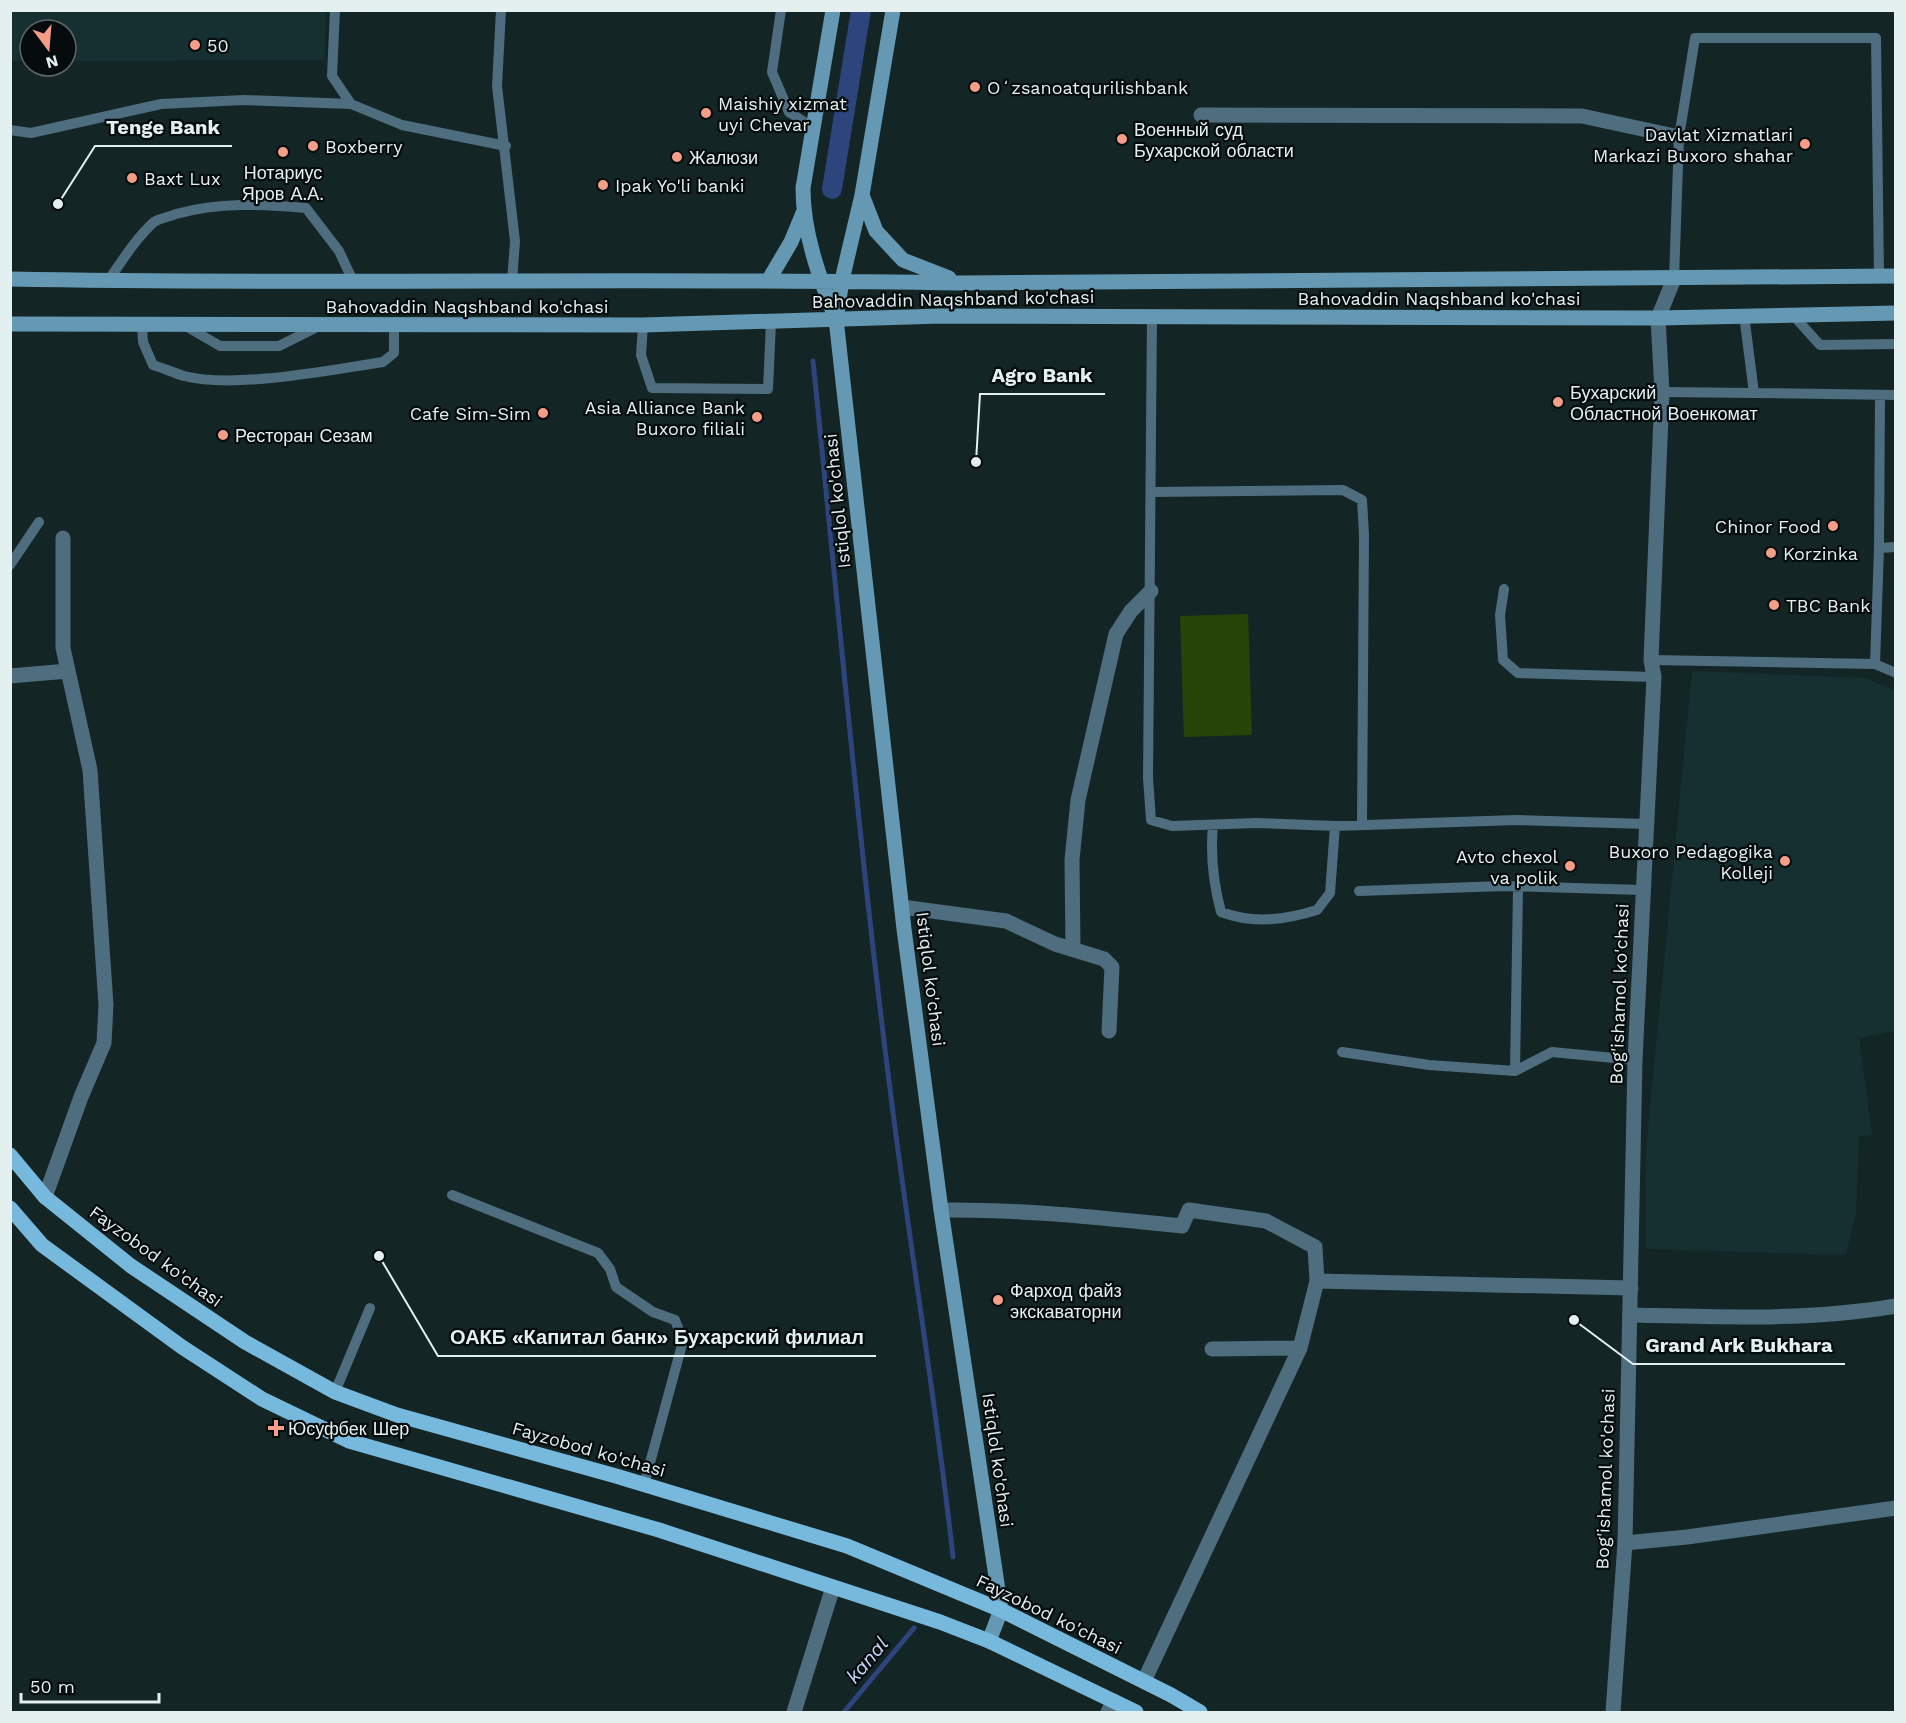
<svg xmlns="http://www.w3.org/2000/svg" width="1906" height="1723" font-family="'Work Sans',sans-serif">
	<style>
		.built { fill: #162f31 }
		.green { fill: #264609 }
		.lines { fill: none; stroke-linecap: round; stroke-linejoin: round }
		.stream { stroke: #2d447d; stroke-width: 5 }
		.canal { stroke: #2d447d; stroke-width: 20 }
		.service { stroke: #4e6d7e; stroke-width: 10 }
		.minor { stroke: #4e6d7e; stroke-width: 15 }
		.tertiary { stroke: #4e6d7e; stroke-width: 15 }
		.secondary { stroke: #6598b3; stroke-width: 15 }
		.primary { stroke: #76b9dd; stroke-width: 15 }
		.poi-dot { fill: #f49e87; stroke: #060c0d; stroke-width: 2 }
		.labels { text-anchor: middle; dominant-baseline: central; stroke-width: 4.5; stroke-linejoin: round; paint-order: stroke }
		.poi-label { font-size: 18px; fill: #e4efef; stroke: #060c0d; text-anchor: start }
		.street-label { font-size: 18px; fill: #e4efef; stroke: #060c0d }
		.water-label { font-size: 20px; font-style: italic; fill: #c4d4f7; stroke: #060c0d }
		.leader { fill: none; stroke: #e4efef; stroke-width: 2 }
		.callout-dot { fill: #e4efef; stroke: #060c0d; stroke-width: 2 }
		.callout-label { font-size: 20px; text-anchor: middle; font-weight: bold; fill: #e4efef; stroke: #060c0d; stroke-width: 4.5; stroke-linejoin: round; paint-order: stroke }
	</style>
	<rect width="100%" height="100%" fill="#142525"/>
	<path class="built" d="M 12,11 L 326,11 L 325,60 L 66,61 L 66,30 L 30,30 L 30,61 L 11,61 Z
		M 1692,671 L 1866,678 L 1895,691 L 1895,1031 L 1859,1038 L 1872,1134 L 1859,1137 L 1856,1213 L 1846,1255 L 1646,1249 L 1646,1149 Z"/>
	<path class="green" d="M 1248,614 L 1252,735 L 1184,737 L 1180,616 Z"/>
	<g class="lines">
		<path class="stream" d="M 813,361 C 839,614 861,868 894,1120 C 913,1266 937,1411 953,1557
			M 844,1712 L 914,1628"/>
		<path class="canal" d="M 832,189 L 861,10"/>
		<path class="service" d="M 335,10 L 332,76 L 351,104 L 402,125 L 506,146
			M 501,10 L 497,86 L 515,241 L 512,282
			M 781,10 L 772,72 L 789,112 L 813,128
			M 10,130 L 31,133 L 161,104 L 244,100 L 351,104
			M 1674,279 L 1679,137 L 1695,38 L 1876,38 L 1879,276
			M 108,281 C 122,261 136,238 154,222 C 160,218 169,217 176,214 C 219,202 262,204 306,208 L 339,251 L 353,281
			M 1792,314 L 1820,345 L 1896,344
			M 1744,315 L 1754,393 L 1896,395
			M 1152,316 L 1148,778 L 1151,820 L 1172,826 L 1256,823 L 1335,826 L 1517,820 L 1646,824
			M 142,325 L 143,342 L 153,365 C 163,368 174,373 184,376 C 235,389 329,370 383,362 L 394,353 L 394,325
			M 184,325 L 220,346 L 279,346 L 317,327
			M 643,325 L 641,355 L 652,388 L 768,389 L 771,322
			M 1662,392 L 1754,393
			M 1151,492 L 1343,490 L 1362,500 L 1364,535 L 1362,825
			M 1879,548 L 1896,547
			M 10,565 L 39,522
			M 1504,589 L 1500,615 L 1503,660 L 1518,673 L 1654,677
			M 1651,660 L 1875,664 L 1896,673
			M 1875,664 L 1879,548 L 1880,395
			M 1213,825 C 1210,856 1213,882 1221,912 C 1253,924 1285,920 1317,910 L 1330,893 L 1335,826
			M 1359,891 L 1504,886 L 1642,890
			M 1342,1052 L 1429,1065 L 1515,1071 L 1552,1052 L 1635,1060
			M 1515,1071 L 1518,887
			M 452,1195 L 598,1253 L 610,1269 L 616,1287 L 653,1312 L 675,1320 L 683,1341 L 644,1485
			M 335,1392 L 370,1308"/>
		<path class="minor" d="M 1201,115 L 1582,116 L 1679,137
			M 10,676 L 68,671
			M 902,907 L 1006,921 L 1055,944 L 1104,959 L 1112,967 L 1109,1031
			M 1073,949 L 1072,860 L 1078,800 L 1116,634 L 1131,611 L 1151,591
			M 45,1197 L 81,1097 L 104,1043 L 106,1005 L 90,770 L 63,648 L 63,538
			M 941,1210 C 1022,1209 1102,1218 1182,1226 L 1189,1210 L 1266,1221 L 1315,1247 L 1317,1281
			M 1630,1315 C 1719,1317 1808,1321 1896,1306
			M 1212,1349 L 1300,1348 L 1317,1281 L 1631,1288
			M 1625,1543 L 1687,1537 L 1896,1508
			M 1144,1681 L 1300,1348
			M 794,1712 L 833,1587
			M 1108,1712 L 1114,1701"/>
		<path class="tertiary" d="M 1613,1712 L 1625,1543 L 1635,1060 L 1654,677 L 1651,660 L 1662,392 L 1658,318 L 1674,279"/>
		<path class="secondary" d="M 833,10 L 803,188 C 803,233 819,277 836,319
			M 893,10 L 862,195 L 842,280 L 836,319 L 904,929 L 941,1210 L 1001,1610 L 989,1641
			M 862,195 L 876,231 L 903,260 L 949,278
			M 10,279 C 327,285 644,277 960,283 L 1896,276
			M 768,281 L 791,242 L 803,213
			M 10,324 L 643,325 L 942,316 L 1658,318 L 1896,313"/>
		<path class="primary" d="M 10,1155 L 45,1197 L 131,1266 L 245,1342 L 335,1392 L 397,1415 L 616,1476 L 847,1546 L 1001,1610 L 1171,1695 L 1200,1712
			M 10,1208 L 42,1245 L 182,1347 L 262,1399 L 349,1441 L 659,1530 L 940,1622 L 989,1641 L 1136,1712"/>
	</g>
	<g class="poi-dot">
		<circle cx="195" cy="45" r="6"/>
		<circle cx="975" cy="87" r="6"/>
		<circle cx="706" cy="113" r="6"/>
		<circle cx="1122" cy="139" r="6"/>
		<circle cx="1805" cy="144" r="6"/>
		<circle cx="313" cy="146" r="6"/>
		<circle cx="283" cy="152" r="6"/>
		<circle cx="677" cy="157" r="6"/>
		<circle cx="132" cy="178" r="6"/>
		<circle cx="603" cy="185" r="6"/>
		<circle cx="1558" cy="402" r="6"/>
		<circle cx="543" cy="413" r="6"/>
		<circle cx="757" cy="417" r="6"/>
		<circle cx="223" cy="435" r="6"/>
		<circle cx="1833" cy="526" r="6"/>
		<circle cx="1771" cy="553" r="6"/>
		<circle cx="1774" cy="605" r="6"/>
		<circle cx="1785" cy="861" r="6"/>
		<circle cx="1570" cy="866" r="6"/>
		<circle cx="998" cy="1300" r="6"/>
		<path d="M273 1419h6v6h6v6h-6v6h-6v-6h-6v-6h6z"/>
	</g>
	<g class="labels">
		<g class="poi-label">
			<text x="207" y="45">50</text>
			<text x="987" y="87">Oʻzsanoatqurilishbank</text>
			<text x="718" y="103">Maishiy xizmat<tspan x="718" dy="21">uyi Chevar</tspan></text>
			<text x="1134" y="129">Военный суд<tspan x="1134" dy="21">Бухарской области</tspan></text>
			<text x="1793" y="134" text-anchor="end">Davlat Xizmatlari<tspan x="1793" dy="21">Markazi Buxoro shahar</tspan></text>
			<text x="325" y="146">Boxberry</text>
			<text x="689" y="157">Жалюзи</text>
			<text x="283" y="172" text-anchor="middle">Нотариус<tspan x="283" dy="21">Яров А.А.</tspan></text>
			<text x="144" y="178">Baxt Lux</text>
			<text x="615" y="185">Ipak Yo'li banki</text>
			<text x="1570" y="392">Бухарский<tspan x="1570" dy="21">Областной Военкомат</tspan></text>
			<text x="745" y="407" text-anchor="end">Asia Alliance Bank<tspan x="745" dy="21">Buxoro filiali</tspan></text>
			<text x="531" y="413" text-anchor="end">Cafe Sim-Sim</text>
			<text x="235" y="435">Ресторан Сезам</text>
			<text x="1821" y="526" text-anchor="end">Chinor Food</text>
			<text x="1783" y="553">Korzinka</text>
			<text x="1786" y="605">TBC Bank</text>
			<text x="1773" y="851" text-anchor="end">Buxoro Pedagogika<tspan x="1773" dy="21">Kolleji</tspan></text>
			<text x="1558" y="856" text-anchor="end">Avto chexol<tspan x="1558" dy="21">va polik</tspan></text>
			<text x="1010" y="1290">Фарход файз<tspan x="1010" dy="21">экскаваторни</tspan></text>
			<text x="288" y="1428">Юсуфбек Шер</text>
		</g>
		<g class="street-label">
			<text x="1439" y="298">Bahovaddin Naqshband ko'chasi</text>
			<text transform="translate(953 299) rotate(-1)">Bahovaddin Naqshband ko'chasi</text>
			<text x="467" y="306">Bahovaddin Naqshband ko'chasi</text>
			<text transform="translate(837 501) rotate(-96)">Istiqlol ko'chasi</text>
			<text transform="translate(931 979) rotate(83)">Istiqlol ko'chasi</text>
			<text transform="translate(1619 994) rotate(-88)">Bog'ishamol ko'chasi</text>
			<text transform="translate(156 1256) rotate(36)">Fayzobod ko'chasi</text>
			<text transform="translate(589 1449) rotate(16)">Fayzobod ko'chasi</text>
			<text transform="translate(998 1460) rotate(82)">Istiqlol ko'chasi</text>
			<text transform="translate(1605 1479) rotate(-88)">Bog'ishamol ko'chasi</text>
			<text transform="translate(1049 1614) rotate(26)">Fayzobod ko'chasi</text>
		</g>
		<g class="water-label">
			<text transform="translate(867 1660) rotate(-50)">kanal</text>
		</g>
	</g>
	<path class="leader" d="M58 204L95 146H232M976 462L980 394H1105M379 1256L438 1356H876M1574 1320L1633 1364H1845"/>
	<g class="callout-dot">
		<circle cx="58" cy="204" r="6"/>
		<circle cx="976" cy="462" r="6"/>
		<circle cx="379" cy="1256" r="6"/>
		<circle cx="1574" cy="1320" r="6"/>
	</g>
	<g class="callout-label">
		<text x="163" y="134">Tenge Bank</text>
		<text x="1042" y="382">Agro Bank</text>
		<text x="657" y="1344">ОАКБ «Капитал банк» Бухарский филиал</text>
		<text x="1739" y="1352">Grand Ark Bukhara</text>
	</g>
	<rect width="1906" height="1723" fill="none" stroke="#e4efef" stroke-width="24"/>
	<g transform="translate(48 48) rotate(164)"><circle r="28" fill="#060c0d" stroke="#5f6767" stroke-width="1.5"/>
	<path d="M0-4.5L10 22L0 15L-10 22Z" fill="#f49e87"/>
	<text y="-9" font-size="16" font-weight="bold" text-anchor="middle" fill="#e4efef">N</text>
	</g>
	<path d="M21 1693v9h138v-9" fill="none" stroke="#e4efef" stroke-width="3"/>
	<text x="30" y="1693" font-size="18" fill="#e4efef" stroke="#060c0d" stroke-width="4.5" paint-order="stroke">50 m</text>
</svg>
